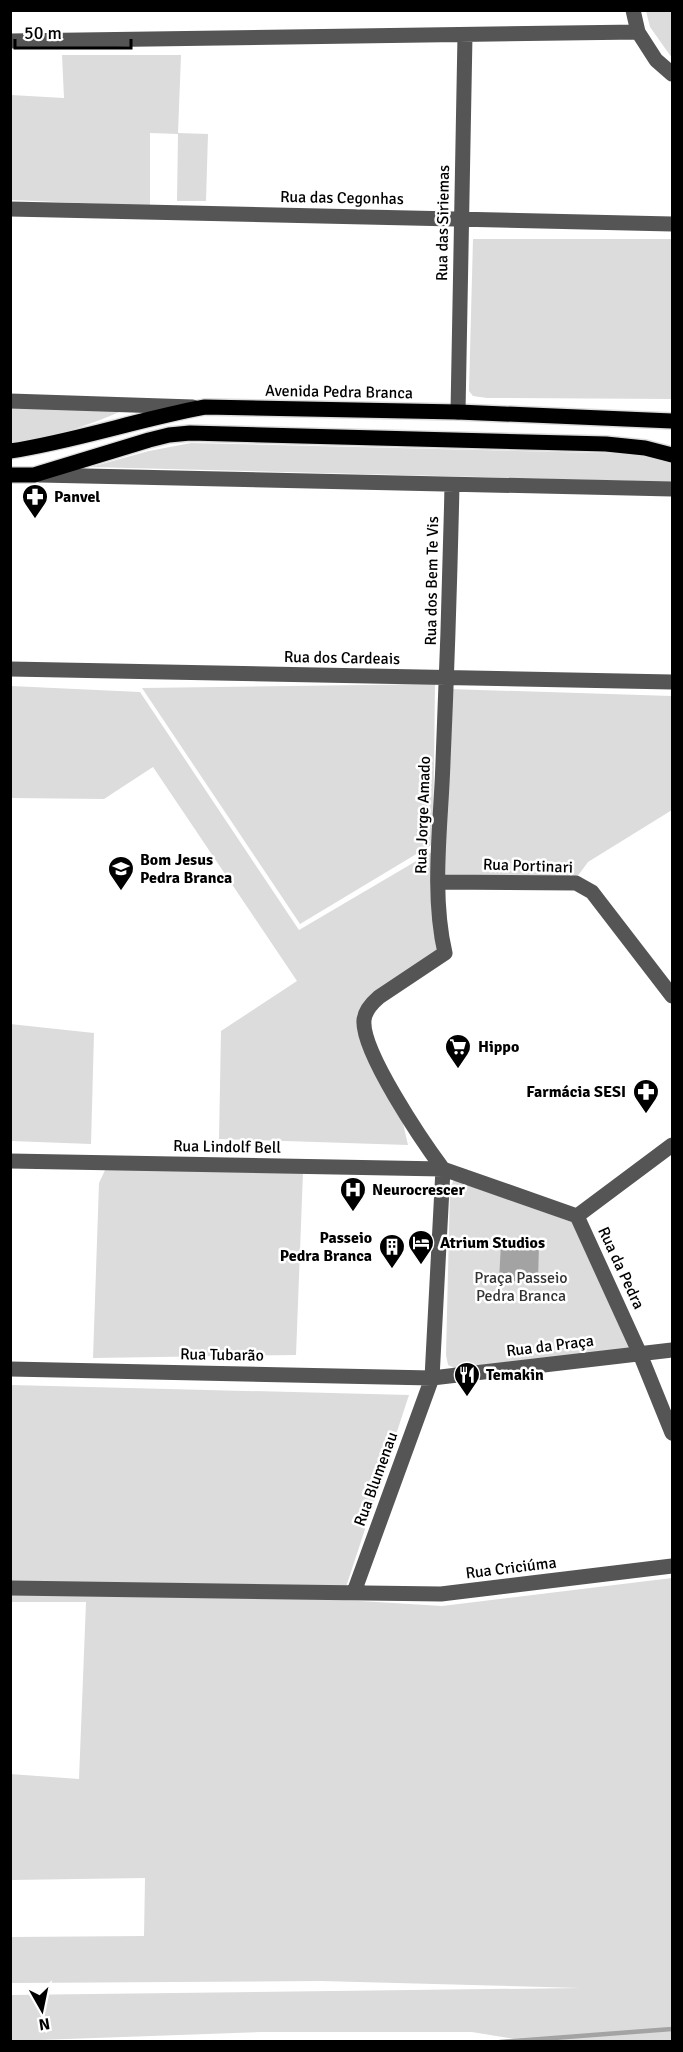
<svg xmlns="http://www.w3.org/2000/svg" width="683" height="2052" font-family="Signika,sans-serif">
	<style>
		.green { fill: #dcdcdc }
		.water { fill: #a3a3a3 }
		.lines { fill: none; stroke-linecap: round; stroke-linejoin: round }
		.stream { stroke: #a3a3a3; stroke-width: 4.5 }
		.major-casing { stroke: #dbdbdb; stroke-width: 18 }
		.minor { stroke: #555; stroke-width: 15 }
		.major { stroke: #000; stroke-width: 15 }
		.labels { text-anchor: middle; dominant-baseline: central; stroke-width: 5; stroke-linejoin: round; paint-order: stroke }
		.street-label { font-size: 16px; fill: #000; stroke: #fff }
		.poi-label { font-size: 16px; font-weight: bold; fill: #000; stroke: #fff; text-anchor: start }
		.park-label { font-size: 16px; fill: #333; stroke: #fff }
	</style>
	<rect width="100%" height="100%" fill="#fff"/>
	<path class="green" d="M 646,11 L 672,11 L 672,58 L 650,27 Z
		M 62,55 L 181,55 L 178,133 L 208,134 L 206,201 L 177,201 L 178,134 L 150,133 L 150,206 L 11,200 L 11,95 L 64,98 Z
		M 473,239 L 672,239 L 672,399 L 487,398 L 473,396 L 469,391 Z
		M 10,406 L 124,410 C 86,427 52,437 11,443 Z
		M 191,443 L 639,454 L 672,461 L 672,482 L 91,467 L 149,451 Z
		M 435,684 L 433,844 L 300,924 L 142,688 Z
		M 11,686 L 140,692 L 299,930 L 435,850 L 440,951 L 362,1010 L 402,1119 L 408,1145 L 219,1139 L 221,1031 L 297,981 L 153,767 L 104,799 L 11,798 Z
		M 449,689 L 672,696 L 672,810 L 588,862 L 574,881 L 441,880 Z
		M 10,1024 L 94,1033 L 91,1144 L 11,1141 Z
		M 106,1168 L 303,1172 L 296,1355 L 93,1358 L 99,1183 Z
		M 454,1180 L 572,1222 L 633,1348 L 456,1369 L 448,1365 L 446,1355 L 450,1188 Z
		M 11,1385 L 409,1395 L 347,1584 L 344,1600 L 442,1606 L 672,1578 L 672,2041 L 526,2041 L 472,2032 L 260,2032 L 11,2041 L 11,1995 L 580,1988 L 321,1981 L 11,1983 L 11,1937 L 144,1936 L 145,1878 L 11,1880 L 10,1774 L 79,1779 L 86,1602 L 11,1602 Z"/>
	<path class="water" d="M 501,1243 L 539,1244 L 538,1282 L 499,1281 Z"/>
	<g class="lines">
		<path class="stream" d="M 500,2042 L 672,2029"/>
		<defs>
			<path id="major" d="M 10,451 C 76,441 139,419 205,407 L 458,412 L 672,421
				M 10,475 L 34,475 L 149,440 L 169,435 L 190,433 L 606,444 L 645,448 L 672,455"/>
		</defs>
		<use href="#major" class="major-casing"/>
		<path class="minor" d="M 633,10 L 638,32
			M 10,41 L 638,32 L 656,60 L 672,74
			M 10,209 L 672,224
			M 10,401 L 193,407
			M 458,412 L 465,35
			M 40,475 L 672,489
			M 10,669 L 672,682
			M 438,882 L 576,883 L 592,892 L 672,996
			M 10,1161 L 443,1169 L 577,1216 L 640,1354 L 672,1433
			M 443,1169 C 423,1142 361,1051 364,1020 C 365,1010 372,1003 379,997 L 445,953 C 431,893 441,824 443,762 C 447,670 450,577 452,485
			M 577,1216 L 672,1145
			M 10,1369 L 432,1378 L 672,1350
			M 10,1588 L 441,1594 L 672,1566
			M 354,1592 L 432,1378 L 443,1169"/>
		<use href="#major" class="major"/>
	</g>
	<defs>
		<symbol id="pharmacy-pin" viewBox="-11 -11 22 30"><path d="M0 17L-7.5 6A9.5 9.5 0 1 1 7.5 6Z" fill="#000" stroke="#fff"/><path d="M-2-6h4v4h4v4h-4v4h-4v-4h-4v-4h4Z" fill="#fff"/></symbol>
		<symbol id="school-pin" viewBox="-11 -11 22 30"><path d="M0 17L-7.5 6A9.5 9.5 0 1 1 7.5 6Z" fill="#000" stroke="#fff"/><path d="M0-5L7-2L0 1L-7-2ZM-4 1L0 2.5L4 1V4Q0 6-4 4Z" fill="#fff"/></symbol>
		<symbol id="supermarket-pin" viewBox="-11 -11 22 30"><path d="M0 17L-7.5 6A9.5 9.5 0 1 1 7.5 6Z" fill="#000" stroke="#fff"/><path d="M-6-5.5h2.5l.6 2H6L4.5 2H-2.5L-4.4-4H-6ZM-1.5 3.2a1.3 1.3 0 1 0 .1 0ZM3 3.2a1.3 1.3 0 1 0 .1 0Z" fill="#fff"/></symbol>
		<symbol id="hospital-pin" viewBox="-11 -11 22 30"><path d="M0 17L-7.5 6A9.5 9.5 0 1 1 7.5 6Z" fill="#000" stroke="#fff"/><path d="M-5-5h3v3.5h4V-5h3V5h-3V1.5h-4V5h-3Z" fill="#fff"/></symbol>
		<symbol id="hotel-pin" viewBox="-11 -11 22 30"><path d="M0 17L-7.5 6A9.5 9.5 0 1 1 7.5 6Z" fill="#000" stroke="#fff"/><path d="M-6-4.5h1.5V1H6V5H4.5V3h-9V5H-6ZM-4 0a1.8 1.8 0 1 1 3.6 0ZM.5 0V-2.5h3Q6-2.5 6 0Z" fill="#fff"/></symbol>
		<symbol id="building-pin" viewBox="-11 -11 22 30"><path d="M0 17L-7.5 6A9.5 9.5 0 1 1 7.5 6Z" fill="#000" stroke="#fff"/><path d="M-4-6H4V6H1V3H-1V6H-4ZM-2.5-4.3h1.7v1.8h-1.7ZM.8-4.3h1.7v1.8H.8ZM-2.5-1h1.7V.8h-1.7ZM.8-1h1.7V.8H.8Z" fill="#fff"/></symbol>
		<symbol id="restaurant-pin" viewBox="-11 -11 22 30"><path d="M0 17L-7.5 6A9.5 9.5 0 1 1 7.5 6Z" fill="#000" stroke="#fff"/><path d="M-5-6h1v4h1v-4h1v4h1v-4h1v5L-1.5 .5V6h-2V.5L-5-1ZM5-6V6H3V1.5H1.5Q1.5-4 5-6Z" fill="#fff"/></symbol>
	</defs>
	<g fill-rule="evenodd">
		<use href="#pharmacy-pin" x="20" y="482" width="30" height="40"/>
		<use href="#school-pin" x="106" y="854" width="30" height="40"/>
		<use href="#supermarket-pin" x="443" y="1032" width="30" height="40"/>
		<use href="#pharmacy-pin" x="631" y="1077" width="30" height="40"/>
		<use href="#hospital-pin" x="338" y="1175" width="30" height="40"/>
		<use href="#hotel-pin" x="406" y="1228" width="30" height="40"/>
		<use href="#building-pin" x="377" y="1232" width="30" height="40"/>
		<use href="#restaurant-pin" x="452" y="1360" width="30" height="40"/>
	</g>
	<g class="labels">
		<g class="street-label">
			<text transform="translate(342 198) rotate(1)">Rua das Cegonhas</text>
			<text transform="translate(443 223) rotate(-89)">Rua das Siriemas</text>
			<text transform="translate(339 392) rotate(1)">Avenida Pedra Branca</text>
			<text transform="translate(432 581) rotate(-89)">Rua dos Bem Te Vis</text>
			<text transform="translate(342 658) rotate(1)">Rua dos Cardeais</text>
			<text transform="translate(423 815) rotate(-88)">Rua Jorge Amado</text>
			<text transform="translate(528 866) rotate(2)">Rua Portinari</text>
			<text transform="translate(227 1147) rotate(1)">Rua Lindolf Bell</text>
			<text transform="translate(621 1268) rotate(65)">Rua da Pedra</text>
			<text transform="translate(550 1346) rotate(-7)">Rua da Praça</text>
			<text transform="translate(222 1355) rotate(1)">Rua Tubarão</text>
			<text transform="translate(376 1479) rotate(-70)">Rua Blumenau</text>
			<text transform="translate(511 1568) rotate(-7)">Rua Criciúma</text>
		</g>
		<g class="poi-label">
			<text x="54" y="497">Panvel</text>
			<text x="140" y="860">Bom Jesus<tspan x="140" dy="18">Pedra Branca</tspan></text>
			<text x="478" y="1047">Hippo</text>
			<text x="626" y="1092" text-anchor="end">Farmácia SESI</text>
			<text x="372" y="1190">Neurocrescer</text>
			<text x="372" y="1238" text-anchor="end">Passeio<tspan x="372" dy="18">Pedra Branca</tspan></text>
			<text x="440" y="1243">Atrium Studios</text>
			<text x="486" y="1375">Temakin</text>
		</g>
		<g class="park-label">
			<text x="521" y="1278">Praça Passeio<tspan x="521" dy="18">Pedra Branca</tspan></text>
		</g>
	</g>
	<rect width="683" height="2052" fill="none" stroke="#000000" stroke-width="24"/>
	<g transform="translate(42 2010) rotate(171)" stroke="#ffffff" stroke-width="4.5" paint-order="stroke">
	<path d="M0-4.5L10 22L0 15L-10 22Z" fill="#000000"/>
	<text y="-9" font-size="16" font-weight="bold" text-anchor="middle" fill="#000000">N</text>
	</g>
	<path d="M15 39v9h116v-9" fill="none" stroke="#000000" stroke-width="3"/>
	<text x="24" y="39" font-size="18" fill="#000000" stroke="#ffffff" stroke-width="4.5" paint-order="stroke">50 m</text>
</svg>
